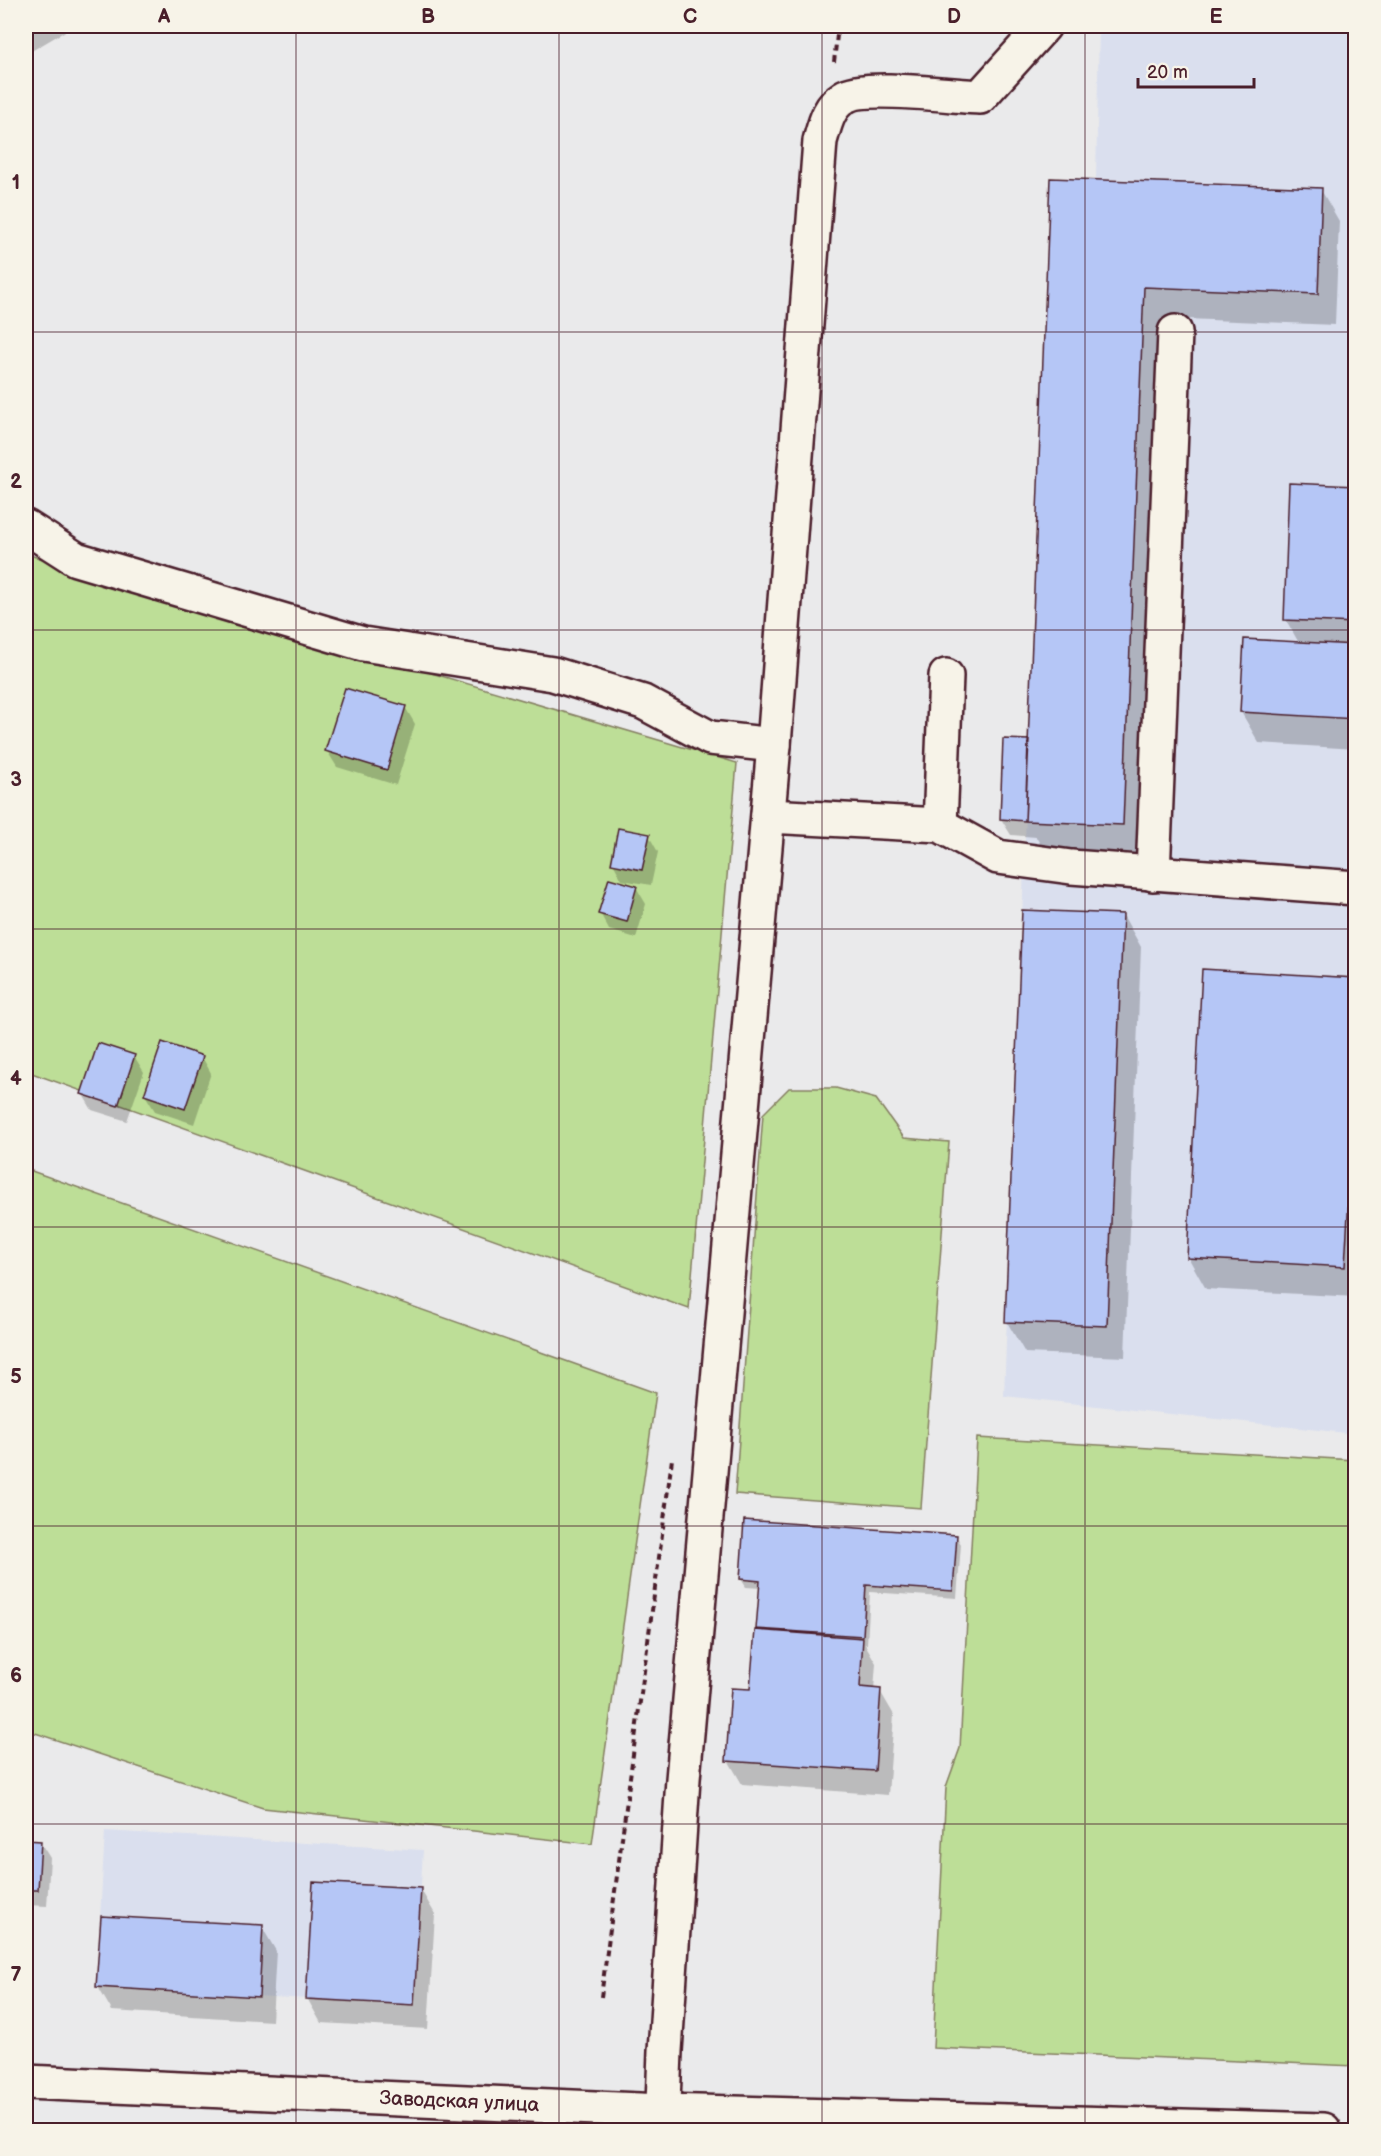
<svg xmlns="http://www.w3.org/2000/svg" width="1381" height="2156" font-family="'Balsamiq Sans',sans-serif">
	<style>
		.built { fill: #dadfee }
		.green { fill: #bdde97; stroke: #847e61; stroke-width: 1.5 }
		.shadow { fill: #0003 }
		.building { fill: #b5c6f6; stroke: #4a1f2b; stroke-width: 1.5 }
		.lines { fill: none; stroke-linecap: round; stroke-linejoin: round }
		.minor-casing { stroke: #4a1f2b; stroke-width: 38 }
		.path { stroke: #4a1f2b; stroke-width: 4; stroke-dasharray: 6 4.5; stroke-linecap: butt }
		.minor { stroke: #f7f3e8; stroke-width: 33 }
		.grid { fill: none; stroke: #4a1f2b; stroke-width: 1.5; stroke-opacity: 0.55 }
		.labels { text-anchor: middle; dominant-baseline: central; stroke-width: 4.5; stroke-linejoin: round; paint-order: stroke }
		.street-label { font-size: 20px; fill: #4a1f2b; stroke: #f7f3e8 }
		.neatline { fill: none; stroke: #4a1f2b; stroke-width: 2 }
		.grid-label { font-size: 20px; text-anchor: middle; font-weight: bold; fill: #4a1f2b }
	</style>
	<rect width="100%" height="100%" fill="#eaeaeb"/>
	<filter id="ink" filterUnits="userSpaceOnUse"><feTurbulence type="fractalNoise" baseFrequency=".0167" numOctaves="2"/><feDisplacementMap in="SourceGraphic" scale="12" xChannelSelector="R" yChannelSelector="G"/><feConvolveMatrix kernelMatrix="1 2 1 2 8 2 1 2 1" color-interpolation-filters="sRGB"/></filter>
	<g filter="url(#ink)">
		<path class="built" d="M 1099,26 L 1219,26 L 1355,31 L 1355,1434 L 1004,1396 L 1050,178 L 1096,179 Z
			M 105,1831 L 423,1850 L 414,2005 L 96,1987 Z"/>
		<path class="green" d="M 26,554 L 737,763 L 689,1309 L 26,1071 Z
			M 789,1088 L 836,1088 L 876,1099 L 904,1138 L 949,1142 L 921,1508 L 735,1494 L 763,1114 Z
			M 26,1169 L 656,1393 L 592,1844 L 263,1808 L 26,1730 Z
			M 977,1438 L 1355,1460 L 1355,2066 L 933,2048 L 946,1787 L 960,1748 Z"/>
		<path class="shadow" d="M 26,26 L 74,26 L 28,53 L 26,48 Z
			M 1051,179 L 1321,190 L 1339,221 L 1335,325 L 1161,318 L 1141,856 L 1045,852 L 1036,837 L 1011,835 L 1001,819 L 1030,742 Z
			M 1356,487 L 1356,749 L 1259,743 L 1241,712 L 1299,643 L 1286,620 Z
			M 405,707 L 415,724 L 396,785 L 337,767 L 327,751 Z
			M 649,836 L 658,852 L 651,885 L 622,880 L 613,863 Z
			M 636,887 L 646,904 L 636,938 L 609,930 L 600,913 Z
			M 1123,915 L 1141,947 L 1125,1357 L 1025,1353 L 1007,1322 Z
			M 1356,979 L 1356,1297 L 1206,1289 L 1188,1257 Z
			M 134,1056 L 144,1072 L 127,1121 L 92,1110 L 82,1093 Z
			M 202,1057 L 211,1073 L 194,1124 L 155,1111 L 145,1095 Z
			M 956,1536 L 961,1544 L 957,1598 L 870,1592 L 867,1644 L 865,1644 L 876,1663 L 874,1690 L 880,1691 L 894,1715 L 888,1795 L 742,1784 L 728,1760 L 752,1690 L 759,1632 L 758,1629 L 761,1588 L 746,1587 L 741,1579 Z
			M 26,1842 L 40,1842 L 50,1858 L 47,1906 L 26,1905 Z
			M 421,1890 L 435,1914 L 428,2029 L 321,2023 L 307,1998 Z
			M 262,1927 L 276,1951 L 272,2021 L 112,2011 L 98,1987 Z"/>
		<path class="building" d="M 1050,178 L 1322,188 L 1318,294 L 1144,287 L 1123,825 L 1025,821 Z
			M 1289,483 L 1356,486 L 1356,623 L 1284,620 Z
			M 1244,639 L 1356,645 L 1356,719 L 1240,712 Z
			M 345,688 L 406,706 L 387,770 L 325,751 Z
			M 1003,739 L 1029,740 L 1025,821 L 1000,819 Z
			M 618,828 L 650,834 L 642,870 L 611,864 Z
			M 609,878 L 637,886 L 627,922 L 598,914 Z
			M 1022,910 L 1123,914 L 1107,1326 L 1005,1322 Z
			M 1202,969 L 1356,978 L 1356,1071 L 1345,1267 L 1187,1258 Z
			M 162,1042 L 203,1056 L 185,1109 L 144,1095 Z
			M 98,1043 L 135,1055 L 118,1106 L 81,1094 Z
			M 744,1520 L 957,1535 L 953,1591 L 866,1585 L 863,1636 L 756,1629 L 760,1581 L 740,1579 Z
			M 755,1630 L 863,1638 L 860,1687 L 881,1689 L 875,1771 L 726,1761 L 731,1688 L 750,1689 Z
			M 26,1840 L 41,1841 L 38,1890 L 26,1890 Z
			M 313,1882 L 421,1888 L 414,2005 L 306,1999 Z
			M 101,1916 L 263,1925 L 259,1997 L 96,1987 Z"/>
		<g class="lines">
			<defs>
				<g id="minor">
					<path d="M 26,527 L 76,559 L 363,644 L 553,674 L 643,702 L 710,738 L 774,745"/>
					<path d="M 768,816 L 940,825 L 998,857 L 1071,867 L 1356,888"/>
					<path d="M 940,825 L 946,676"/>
					<path d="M 1153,874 L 1175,332"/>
					<path id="s1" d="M 26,2082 L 662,2111 L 1324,2130"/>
					<path d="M 662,2130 L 665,2051 L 683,1779 L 774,745 L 820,141 C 825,124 828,107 844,97 C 863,84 953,96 980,97 L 1044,26"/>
				</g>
			</defs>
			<use href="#minor" class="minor-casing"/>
			<path class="path" d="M 834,62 L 838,26
				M 601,1997 L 672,1459"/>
			<use href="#minor" class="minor"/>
		</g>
	</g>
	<path class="grid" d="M 296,26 L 296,2130M 559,26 L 559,2130M 822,26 L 822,2130M 1085,26 L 1085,2130M 26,332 L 1356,332M 26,630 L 1356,630M 26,929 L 1356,929M 26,1227 L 1356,1227M 26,1526 L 1356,1526M 26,1824 L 1356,1824"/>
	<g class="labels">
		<g class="street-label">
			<text stroke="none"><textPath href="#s1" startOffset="434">Заводская улица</textPath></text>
		</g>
	</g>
	<rect width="1381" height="2156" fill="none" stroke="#f7f3e8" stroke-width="66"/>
	<path d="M1138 78v9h116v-9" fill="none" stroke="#4a1f2b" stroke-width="3"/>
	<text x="1147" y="78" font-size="18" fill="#4a1f2b" stroke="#f7f3e8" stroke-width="4.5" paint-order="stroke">20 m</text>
	<rect x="33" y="33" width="1315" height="2090" class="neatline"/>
	<g class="grid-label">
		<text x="164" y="23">A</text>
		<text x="428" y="23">B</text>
		<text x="690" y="23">C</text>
		<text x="954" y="23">D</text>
		<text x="1216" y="23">E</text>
		<text x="16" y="189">1</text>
		<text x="16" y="488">2</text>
		<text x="16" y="786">3</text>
		<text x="16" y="1085">4</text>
		<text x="16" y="1383">5</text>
		<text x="16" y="1682">6</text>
		<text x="16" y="1981">7</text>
	</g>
</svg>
